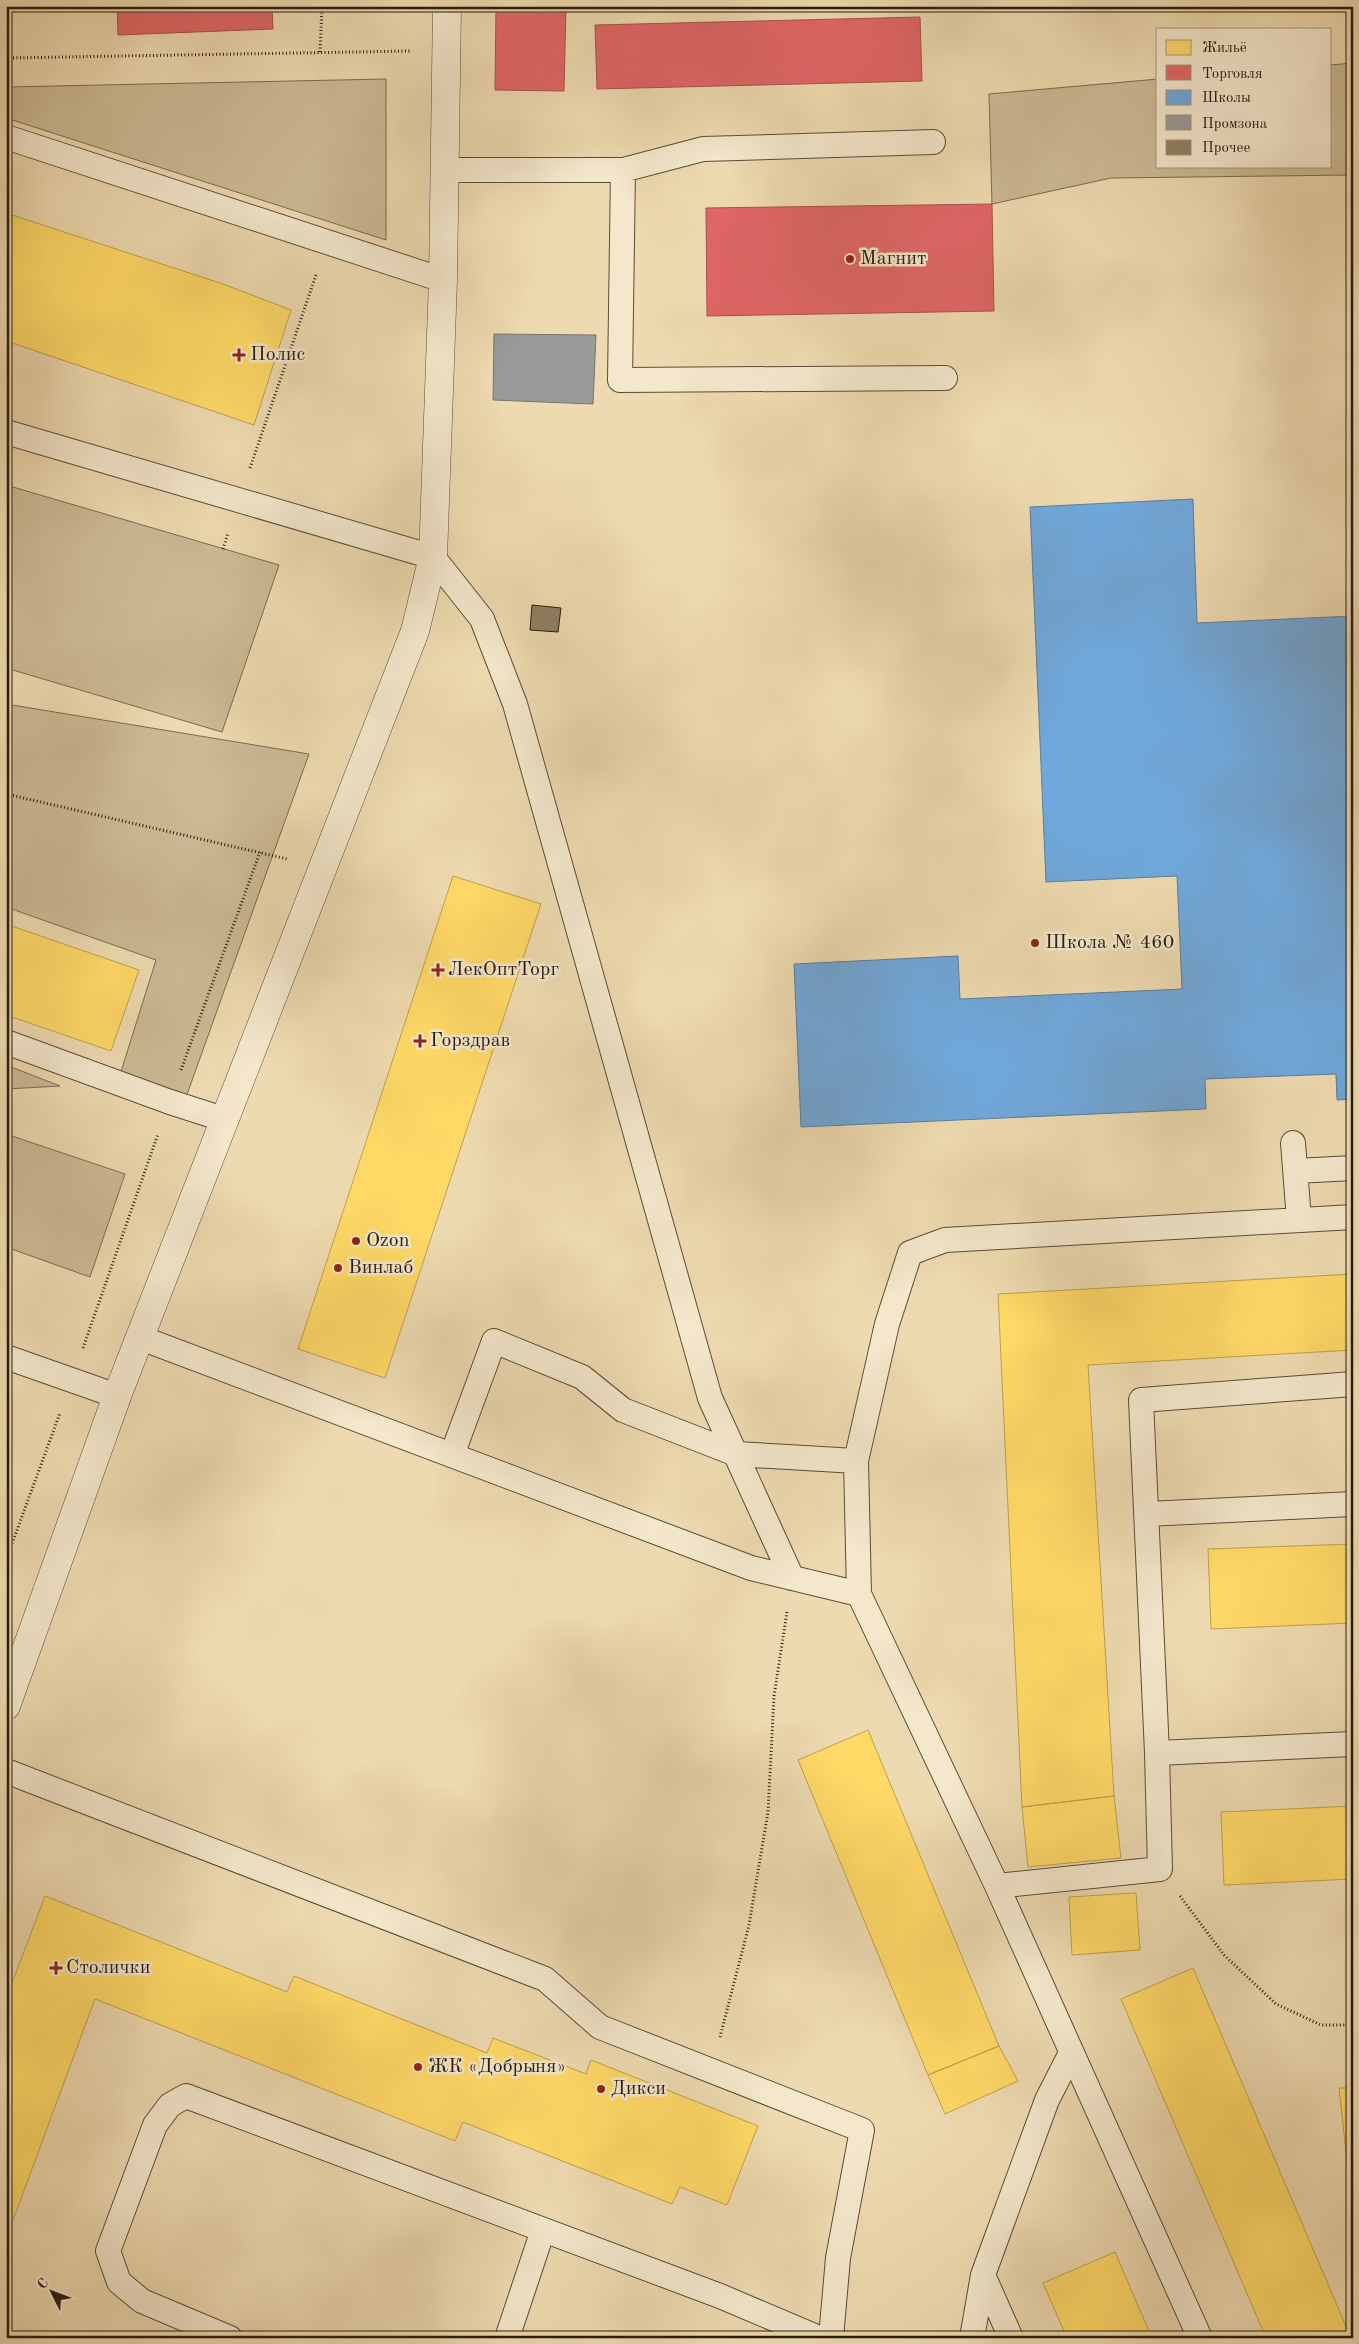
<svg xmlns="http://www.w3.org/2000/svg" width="1359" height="2344" font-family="'Old Standard TT',serif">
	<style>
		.green { fill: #ccba95; stroke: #7a6b52 }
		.homes { fill: #ffd966; stroke: #bea04c }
		.shops { fill: #e06666; stroke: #a9504c }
		.schools { fill: #6fa8dc; stroke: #5a7e9f }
		.industry { fill: #999; stroke: #777470 }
		.building { fill: #8f7f63; stroke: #281c10 }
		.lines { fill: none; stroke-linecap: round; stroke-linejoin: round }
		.service-casing { stroke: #5a4c38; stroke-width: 26 }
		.minor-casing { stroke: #5a4c38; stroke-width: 29 }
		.path { stroke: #281c10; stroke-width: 3; stroke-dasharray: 1 2.5; stroke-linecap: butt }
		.service { stroke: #f4e7cc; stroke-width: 24 }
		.minor { stroke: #f4e7cc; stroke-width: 28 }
		.poi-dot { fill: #8f2418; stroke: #f4e7cc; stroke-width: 2 }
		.labels { text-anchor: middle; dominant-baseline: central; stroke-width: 5; stroke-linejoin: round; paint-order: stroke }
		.poi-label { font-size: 20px; fill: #281c10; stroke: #f4e7cc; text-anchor: start }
	</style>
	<rect width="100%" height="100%" fill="#eedab0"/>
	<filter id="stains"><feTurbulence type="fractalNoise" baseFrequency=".004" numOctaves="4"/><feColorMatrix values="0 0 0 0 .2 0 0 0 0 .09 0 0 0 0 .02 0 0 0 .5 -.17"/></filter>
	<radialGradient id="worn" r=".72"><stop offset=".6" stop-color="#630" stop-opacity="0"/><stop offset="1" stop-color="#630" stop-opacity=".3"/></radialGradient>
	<path class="green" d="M 1353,63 L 1353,175 L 1111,178 L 992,204 L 989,94 L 1158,79 L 1158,166 L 1330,166 L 1330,65 Z
		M 386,79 L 386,240 L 6,118 L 6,87 Z
		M 6,485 L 279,565 L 222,732 L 6,668 Z
		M 6,704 L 309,754 L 185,1100 L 119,1078 L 156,960 L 6,907 Z
		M 6,1065 L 60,1086 L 6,1089 Z
		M 6,1134 L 125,1174 L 90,1277 L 6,1247 Z"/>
	<path class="homes" d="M 6,213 L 223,284 L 291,310 L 254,425 L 6,341 Z
		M 453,876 L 541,904 L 385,1378 L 298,1349 Z
		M 6,924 L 139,970 L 111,1051 L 6,1015 Z
		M 1353,1274 L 1353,1350 L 1088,1365 L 1114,1796 L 1022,1807 L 998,1294 Z
		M 1353,1544 L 1353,1623 L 1211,1629 L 1208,1549 Z
		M 868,1730 L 999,2046 L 928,2075 L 798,1760 Z
		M 1114,1796 L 1121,1858 L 1028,1867 L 1022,1807 Z
		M 1353,1806 L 1353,1879 L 1224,1885 L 1221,1812 Z
		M 1136,1893 L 1140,1950 L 1072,1955 L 1069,1897 Z
		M 45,1896 L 287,1992 L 294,1976 L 487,2053 L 493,2038 L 586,2074 L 591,2060 L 758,2126 L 727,2205 L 680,2187 L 672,2204 L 463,2122 L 455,2141 L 95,1999 L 6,2239 L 6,1999 Z
		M 1193,1968 L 1351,2338 L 1266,2338 L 1121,1999 Z
		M 999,2046 L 1018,2081 L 945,2114 L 928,2075 Z
		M 1339,2088 L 1353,2088 L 1353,2180 L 1349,2180 Z
		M 1115,2252 L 1152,2338 L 1067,2338 L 1043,2283 Z"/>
	<path class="shops" d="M 117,6 L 272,6 L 273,29 L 118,35 Z
		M 496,6 L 566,6 L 564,91 L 495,90 Z
		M 920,17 L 922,81 L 597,89 L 595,25 Z
		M 992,204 L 994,311 L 707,316 L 706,208 Z"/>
	<path class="schools" d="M 1193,499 L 1197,623 L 1353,616 L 1353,1099 L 1337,1100 L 1336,1074 L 1205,1079 L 1206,1109 L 801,1127 L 794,964 L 958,956 L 960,999 L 1182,989 L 1177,876 L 1046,882 L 1030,507 Z"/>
	<path class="industry" d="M 494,334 L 596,335 L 593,404 L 493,400 Z"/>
	<path class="building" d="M 532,605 L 561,608 L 558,632 L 530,630 Z"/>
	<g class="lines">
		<defs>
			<path id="service" d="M 6,137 L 443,280
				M 446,170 L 623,170 L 703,149 L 933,142
				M 623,170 L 620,380 L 945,378
				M 6,432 L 433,557 L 482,619 L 515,704 L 710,1398 L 792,1578
				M 6,1042 L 170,1102 L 226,1120
				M 1293,1143 L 1299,1220
				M 1296,1171 L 1353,1168
				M 141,1338 L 751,1568 L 859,1594
				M 6,1357 L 117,1396
				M 452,1455 L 494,1341 L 582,1377 L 623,1410 L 736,1454 L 856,1461
				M 1147,1514 L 1353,1504
				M 1157,1753 L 1353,1744
				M 6,1771 L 545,1979 L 600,2027 L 862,2130 L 838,2258 L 831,2338
				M 997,1886 L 1160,1869 L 1157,1753 L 1141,1400 L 1353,1384
				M 230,2338 L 142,2301 L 119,2282 L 108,2251 L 155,2125 L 170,2105 L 186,2096 L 720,2296 L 819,2338
				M 507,2338 L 543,2230
				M 972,2338 L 983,2275
				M 1011,2338 L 983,2275 L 1047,2100 L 1071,2053
				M 1200,2338 L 997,1886 L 859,1594 L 856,1461 L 887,1324 L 910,1253 L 945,1240 L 1353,1217"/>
			<path id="minor" d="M 6,1706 L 117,1396 L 415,631 L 433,557 L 443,280 L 447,6"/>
		</defs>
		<use href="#service" class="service-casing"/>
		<use href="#minor" class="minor-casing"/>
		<path class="path" d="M 320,52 L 322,6
			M 6,58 L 411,51
			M 250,468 L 316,275
			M 223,549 L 228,533
			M 6,794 L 287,859
			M 181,1070 L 260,852
			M 83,1348 L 158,1134
			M 6,1560 L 60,1413
			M 1180,1896 L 1224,1955 L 1276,2004 L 1321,2025 L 1353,2025
			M 720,2037 L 749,1925 L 768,1812 L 774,1696 L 787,1612"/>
		<use href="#service" class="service"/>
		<use href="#minor" class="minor"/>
	</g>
	<g class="poi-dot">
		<circle cx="850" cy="259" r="5"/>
		<path d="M236.5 347.5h5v5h5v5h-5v5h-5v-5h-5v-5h5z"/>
		<circle cx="1035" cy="943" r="5"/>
		<path d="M435.5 962.5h5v5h5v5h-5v5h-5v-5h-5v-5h5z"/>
		<path d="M417.5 1033.5h5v5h5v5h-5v5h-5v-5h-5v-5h5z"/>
		<circle cx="356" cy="1241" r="5"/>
		<circle cx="338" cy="1268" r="5"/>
		<path d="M53.5 1960.5h5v5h5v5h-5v5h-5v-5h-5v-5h5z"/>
		<circle cx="418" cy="2067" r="5"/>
		<circle cx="601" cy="2089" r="5"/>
	</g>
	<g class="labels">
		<g class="poi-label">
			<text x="860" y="259">Магнит</text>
			<text x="250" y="355">Полис</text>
			<text x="1045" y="943">Школа № 460</text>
			<text x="448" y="970">ЛекОптТорг</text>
			<text x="430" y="1041">Горздрав</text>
			<text x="366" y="1241">Ozon</text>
			<text x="348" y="1268">Винлаб</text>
			<text x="66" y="1968">Столички</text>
			<text x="428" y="2067">ЖК «Добрыня»</text>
			<text x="611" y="2089">Дикси</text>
		</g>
	</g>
	<rect width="1359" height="2344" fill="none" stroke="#eedab0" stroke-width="25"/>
	<rect x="8" y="8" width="1344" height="2329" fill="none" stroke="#281c10" stroke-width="2.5"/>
	<rect x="12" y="12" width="1334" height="2319" fill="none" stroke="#281c10"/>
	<rect x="1156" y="28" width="175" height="140" fill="#f4e7cc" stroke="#a29681"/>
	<rect x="1166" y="40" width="25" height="15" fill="#ffd966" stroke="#a29681"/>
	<text x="1202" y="52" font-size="15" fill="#281c10">Жильё</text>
	<rect x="1166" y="65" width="25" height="15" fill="#e06666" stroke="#a29681"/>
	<text x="1202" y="78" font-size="15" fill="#281c10">Торговля</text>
	<rect x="1166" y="90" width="25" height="15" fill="#6fa8dc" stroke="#a29681"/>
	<text x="1202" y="102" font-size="15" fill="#281c10">Школы</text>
	<rect x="1166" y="115" width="25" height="15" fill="#999999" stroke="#a29681"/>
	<text x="1202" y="128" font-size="15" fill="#281c10">Промзона</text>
	<rect x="1166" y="140" width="25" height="15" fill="#8f7f63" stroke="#a29681"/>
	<text x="1202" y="152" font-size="15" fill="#281c10">Прочее</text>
	<g transform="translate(52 2292) rotate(312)" stroke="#f4e7cc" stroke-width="4" paint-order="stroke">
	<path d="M0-4L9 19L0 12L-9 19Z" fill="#281c10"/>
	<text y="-8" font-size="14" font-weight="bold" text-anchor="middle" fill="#281c10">С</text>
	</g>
	<rect width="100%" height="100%" filter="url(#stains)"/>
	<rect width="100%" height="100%" fill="url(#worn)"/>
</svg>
